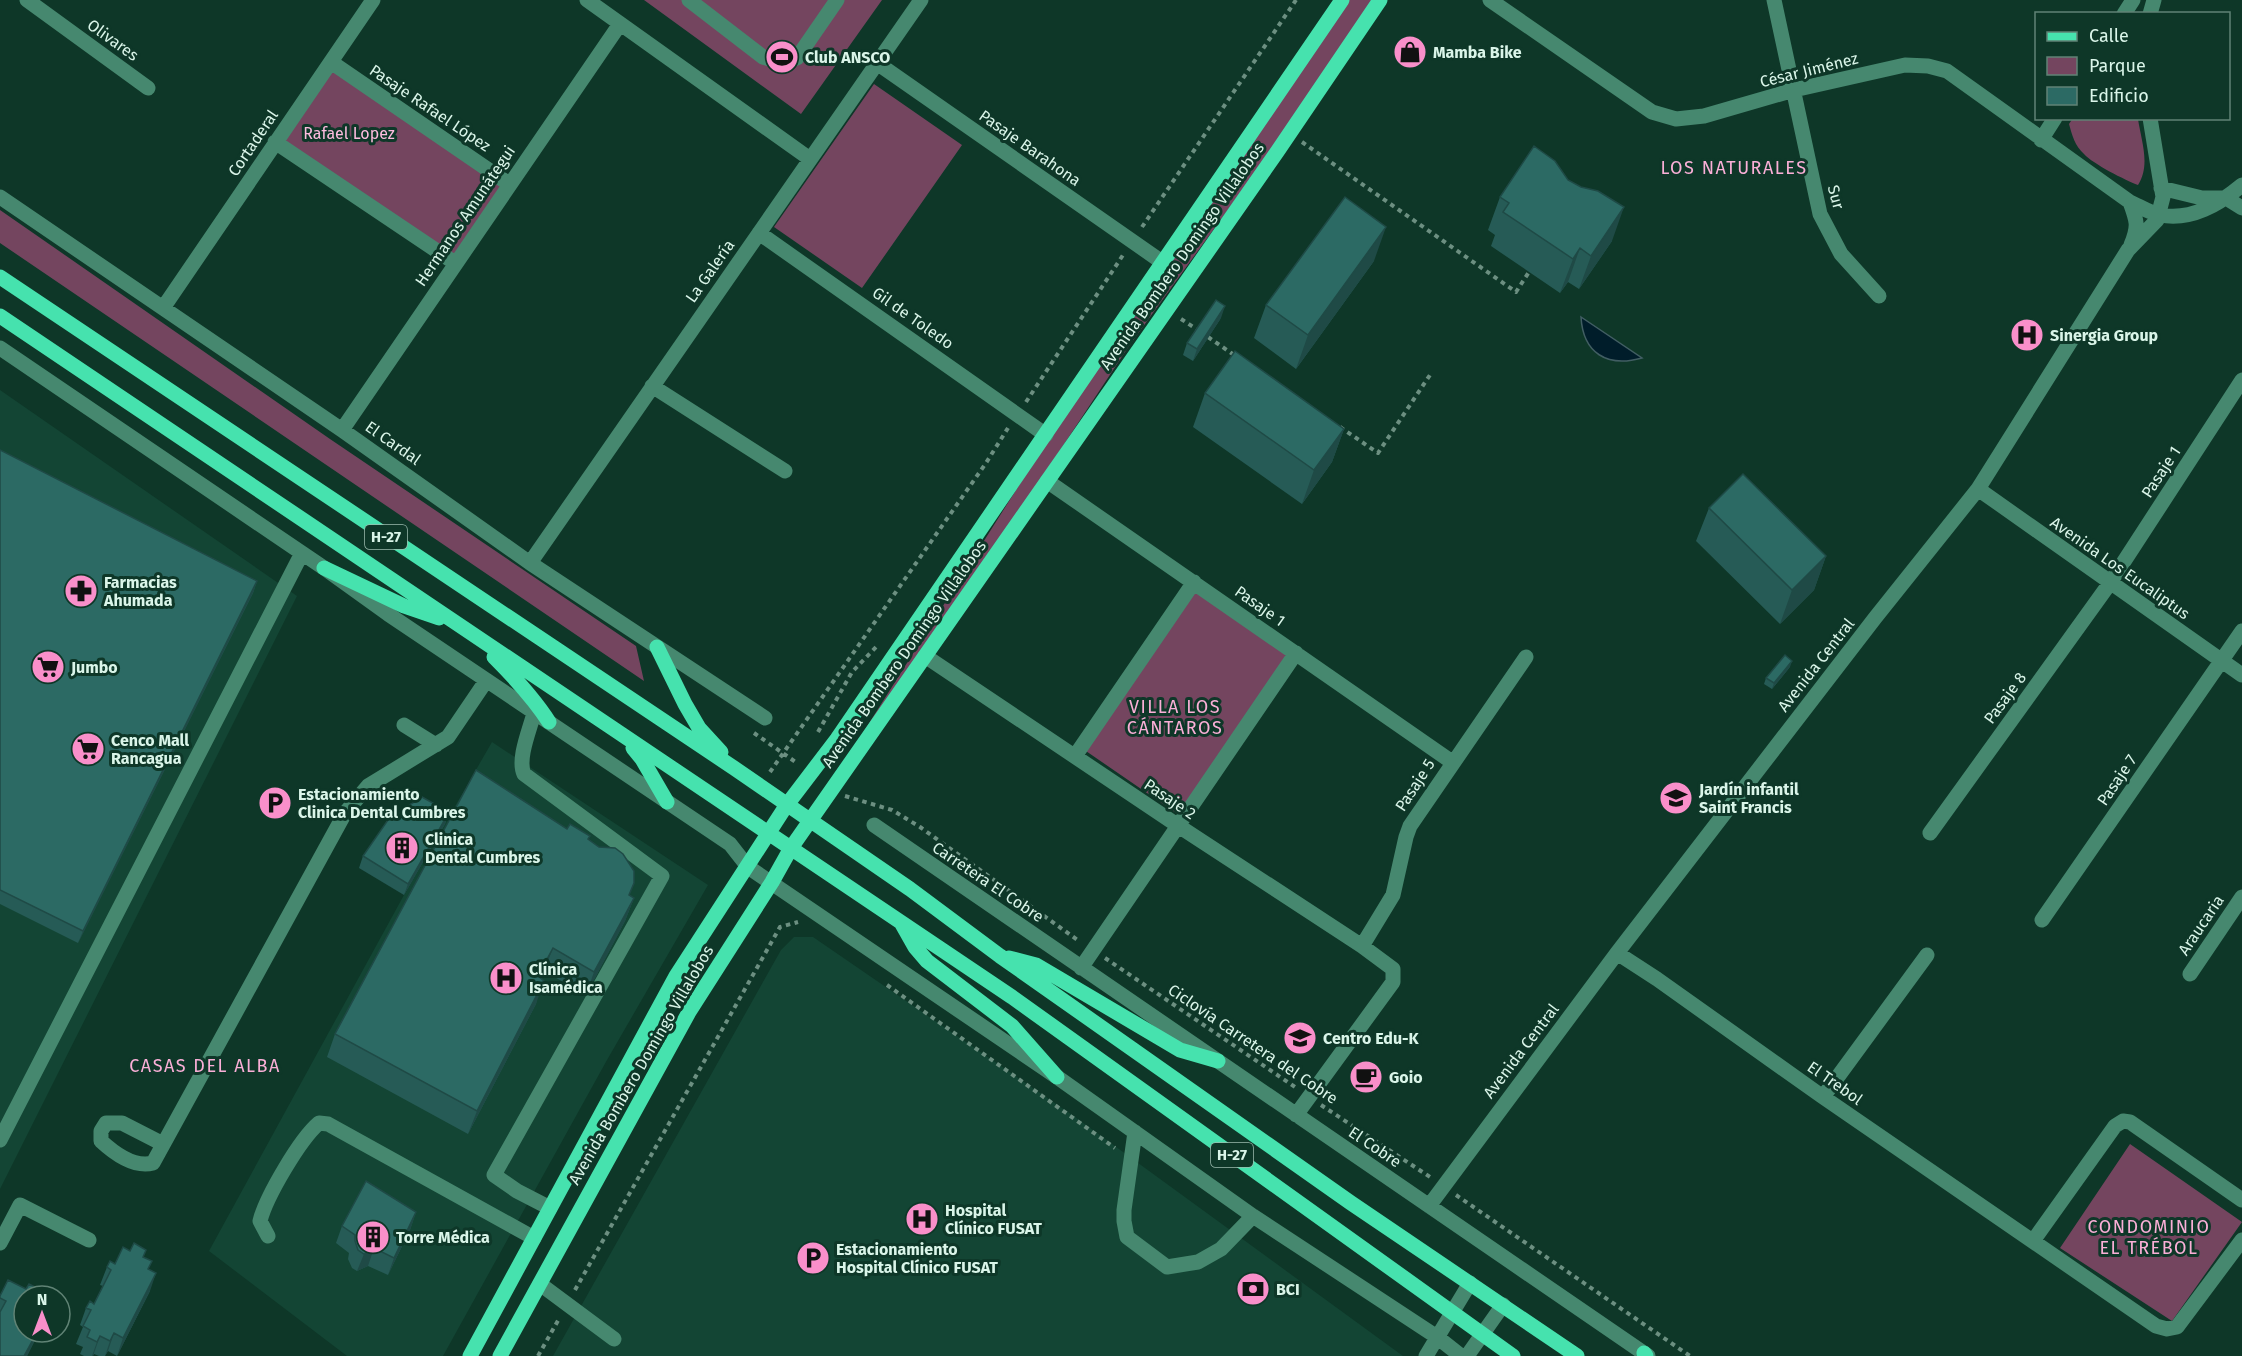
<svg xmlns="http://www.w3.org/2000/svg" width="2242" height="1356" font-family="'Fira Sans',sans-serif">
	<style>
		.built { fill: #134534 }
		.green { fill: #74455f }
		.water { fill: #001d2a; stroke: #415e63; stroke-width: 1.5 }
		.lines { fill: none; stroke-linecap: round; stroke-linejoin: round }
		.path { stroke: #6c8f81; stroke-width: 4; stroke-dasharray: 4.5 4.5; stroke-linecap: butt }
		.minor { stroke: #46886f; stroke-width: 15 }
		.major { stroke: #46e2ae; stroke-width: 15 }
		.wall { fill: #265b56 }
		.shaded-wall { fill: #1f4a46 }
		.building { fill: #2c6a64; stroke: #1f4a46; stroke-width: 1.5 }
		.labels { text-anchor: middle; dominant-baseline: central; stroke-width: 6; stroke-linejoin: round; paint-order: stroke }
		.shield { fill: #0e3728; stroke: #9dbcaf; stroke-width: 1.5 }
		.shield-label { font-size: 15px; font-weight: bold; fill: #daf5e9 }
		.street-label { font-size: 16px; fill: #daf5e9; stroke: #0e3728 }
		.poi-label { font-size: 16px; font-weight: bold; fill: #daf5e9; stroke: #0e3728; text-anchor: start }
		.park-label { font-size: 16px; fill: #febcdf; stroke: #0e3728 }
		.neighbourhood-label { font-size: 18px; letter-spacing: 1.5px; fill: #faafd7; stroke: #0e3728 }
	</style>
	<rect width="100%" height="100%" fill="#0e3728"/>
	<path class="built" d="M 0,390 L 297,596 L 0,1189 Z
		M 492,742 L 708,885 L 607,1060 L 443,1356 L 347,1356 L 209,1251 L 404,895 Z
		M 794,937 L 813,937 L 1075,1117 L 1403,1356 L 553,1356 L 781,950 Z"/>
	<path class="green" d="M 644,0 L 882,0 L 801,114 Z
		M 1344,0 L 1380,0 L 1129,346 L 851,766 L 849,755 L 1057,425 Z
		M 332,69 L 501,186 L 453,256 L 282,141 Z
		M 874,84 L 962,145 L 862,288 L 774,227 Z
		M 2073,118 L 2138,119 C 2141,140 2151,165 2138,185 C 2125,180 2093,164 2084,154 C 2075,146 2072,135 2069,124 Z
		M 0,210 L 330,439 L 636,646 L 644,681 L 0,243 Z
		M 1193,589 L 1289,655 L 1179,815 L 1083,749 Z
		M 2130,1144 L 2242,1222 L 2172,1321 L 2060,1248 Z"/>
	<path class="water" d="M 1581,317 L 1642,358 C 1607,368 1583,353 1581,317 Z"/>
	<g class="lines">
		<path class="path" d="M 1302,142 L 1516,292 L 1529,272
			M 1142,227 L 1296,0
			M 1181,319 L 1198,330
			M 1208,337 L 1237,357
			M 1026,402 L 1123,255
			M 1340,427 L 1378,453 L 1430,375
			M 818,732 L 852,672 L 878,645
			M 754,733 L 797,763
			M 770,772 L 986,463 L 1008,428
			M 845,796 L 892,810 L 920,827 L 1079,941
			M 1105,958 L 1295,1087
			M 887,985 L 1115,1148
			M 1321,1105 L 1430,1177
			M 1456,1195 L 1690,1356
			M 575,1290 L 780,927 L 798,922
			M 538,1356 L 560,1317"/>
		<path class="minor" d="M 27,0 L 148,88
			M 587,0 L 810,159
			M 689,0 L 763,57 L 782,63 L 797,58 L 837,0
			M 1490,0 L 1652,112 L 1676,119 L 1704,116 L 1794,90 L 1905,65 L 1928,66 L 1947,71 L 2130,202 C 2137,221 2139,226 2131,245
			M 1774,0 L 1820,214 L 1841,254 L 1879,296
			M 2124,14 L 2133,0
			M 2150,14 L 2154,0
			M 331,62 L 509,184
			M 877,63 L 1162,262
			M 2041,140 L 2055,118
			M 275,142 L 455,263
			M 2161,188 L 2202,198 L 2226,198
			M 0,197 L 342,430 L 530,563 L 765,718
			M 2226,198 L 2242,208
			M 2130,202 C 2139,206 2150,213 2160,215 C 2192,221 2219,204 2242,185
			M 759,233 L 1046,435
			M 163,308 L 373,0
			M 0,348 L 324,568 L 388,614 L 730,844 L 748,867 L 1057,1077 L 1253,1216 L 1437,1337 L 1461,1356
			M 652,386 L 785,471
			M 342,430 L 620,24
			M 1047,481 L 1452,762
			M 1978,489 L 2242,675
			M 530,563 L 921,0
			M 925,656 L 1177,825 L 1362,946 L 1393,969 L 1393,982 L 1296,1115
			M 534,713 C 530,729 517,759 524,774 L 662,876 L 494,1175 L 517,1191 L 550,1208
			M 404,725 L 436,745
			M 1075,756 L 1194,582
			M 874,825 L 1648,1356
			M 1930,833 L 2110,583 L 2242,380
			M 2042,920 L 2242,631
			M 1362,946 L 1393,895 L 1406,837 L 1410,826 L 1526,657
			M 1617,953 L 1657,979 L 1823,1097 L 2156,1326 L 2167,1329 L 2177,1327 L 2242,1240
			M 1081,968 L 1296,653
			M 2190,974 L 2242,897
			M 1823,1097 L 1927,955
			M 1135,1132 L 1124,1210 L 1124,1221 L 1127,1237 L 1167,1267 L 1198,1262 L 1221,1249 L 1253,1216
			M 0,1140 L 301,555
			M 163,1144 L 122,1123 L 106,1123 L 101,1131 L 101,1141 C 115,1154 134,1168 153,1163 L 345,813 L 368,786 L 448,737 L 486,681
			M 1429,1206 L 1617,953 L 1875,618 L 1978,489 L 2128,250 L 2157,220 L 2163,197 L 2150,118
			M 268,1236 L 260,1221 C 266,1197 300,1139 319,1123 L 328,1124 L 534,1238
			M 2033,1241 L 2115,1126 L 2123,1121 L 2130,1122 L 2242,1200
			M 0,1243 L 20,1205 L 89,1240
			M 540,1284 L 614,1339
			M 1426,1356 L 1470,1283
			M 1467,1356 L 1503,1305"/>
		<path class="major" d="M 0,277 L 734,768 L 910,889 L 1000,956 L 1351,1203 L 1577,1356
			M 0,316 L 1012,997 L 1513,1356
			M 324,568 L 404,606 L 439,618
			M 657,647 L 685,704 L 699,728 L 721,752
			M 494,657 C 514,677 533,697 549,722
			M 633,748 L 642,759 L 667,802
			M 902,924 L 915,947 L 927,961 L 1012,1026 L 1057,1077
			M 1009,958 L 1036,965 L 1180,1050 L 1218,1061
			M 1644,1353 L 1646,1356
			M 470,1356 L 676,976 L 786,806 L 837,739 L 1342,0
			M 500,1356 L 689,1012 L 772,882 L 791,848 L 1277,152 L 1380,0"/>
	</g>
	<path class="wall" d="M 1500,197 L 1612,241 L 1579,289 L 1568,282 L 1560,293 L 1491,246 L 1495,235 L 1488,230 Z
		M 1374,261 L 1296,369 L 1254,338 L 1266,305 Z
		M 1221,318 L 1193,361 L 1183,355 L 1187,343 Z
		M 1205,393 L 1344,429 L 1332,462 L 1302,504 L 1193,427 Z
		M 0,450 L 257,581 L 253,593 L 78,943 L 0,904 Z
		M 1709,508 L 1826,556 L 1814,590 L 1780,624 L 1696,541 Z
		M 1790,667 L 1772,689 L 1764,684 L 1766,678 Z
		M 449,812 L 445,824 L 404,895 L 359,868 L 363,856 Z
		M 567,829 L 589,840 L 634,883 L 629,895 L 634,898 L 625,921 L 586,995 L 544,971 L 541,978 L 536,1004 L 468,1134 L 327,1057 L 335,1034 Z
		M 416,1212 L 410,1230 L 388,1275 L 368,1266 L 357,1271 L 352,1268 L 348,1259 L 349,1253 L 336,1243 L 342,1226 Z
		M 146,1250 L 143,1257 L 149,1270 L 150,1291 L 117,1356 L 108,1351 L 105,1356 L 99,1356 L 94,1354 L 93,1356 L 84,1356 L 80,1354 L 83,1347 L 76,1344 L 83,1327 L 80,1325 L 86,1308 L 94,1304 L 103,1286 L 100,1285 L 107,1267 L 115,1264 L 130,1251 Z
		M 0,1296 L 24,1296 L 39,1332 L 27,1356 L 0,1356 Z"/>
	<path class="shaded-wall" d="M 1624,207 L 1612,241 L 1579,289 L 1591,256 Z
		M 1386,227 L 1374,261 L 1296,369 L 1308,335 Z
		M 1580,248 L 1568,282 L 1560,293 L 1573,259 Z
		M 1225,306 L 1221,318 L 1193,361 L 1197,349 Z
		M 1344,429 L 1332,462 L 1302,504 L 1314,470 Z
		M 1826,556 L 1814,590 L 1780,624 L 1792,590 Z
		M 257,581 L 253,593 L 78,943 L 83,931 Z
		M 1792,661 L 1790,667 L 1772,689 L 1774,683 Z
		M 449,812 L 445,824 L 404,895 L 408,884 Z
		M 634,898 L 625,921 L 586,995 L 594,972 Z
		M 553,948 L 544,971 L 530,999 L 538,976 Z
		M 544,981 L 536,1004 L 468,1134 L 477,1111 Z
		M 416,1212 L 410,1230 L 388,1275 L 394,1258 Z
		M 374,1248 L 368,1266 L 357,1271 L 364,1254 Z
		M 156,1273 L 150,1291 L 117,1356 L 123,1338 Z
		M 37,1332 L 39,1332 L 27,1356 L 24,1356 Z
		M 114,1333 L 108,1351 L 105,1356 L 110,1341 Z
		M 100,1336 L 93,1356 L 92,1356 L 97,1342 Z"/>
	<path class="building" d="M 1534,146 L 1555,161 L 1568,180 L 1581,187 L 1598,191 L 1624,207 L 1591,256 L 1580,248 L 1573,259 L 1503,212 L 1509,203 L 1500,197 Z
		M 1345,197 L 1386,227 L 1308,335 L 1266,305 Z
		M 1216,300 L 1225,306 L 1197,349 L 1187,343 Z
		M 1235,351 L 1344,429 L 1314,470 L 1205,393 Z
		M 0,450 L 257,581 L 83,931 L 0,890 Z
		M 1743,474 L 1826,556 L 1792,590 L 1709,508 Z
		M 1785,655 L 1792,661 L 1774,683 L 1766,678 Z
		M 476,770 L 567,829 L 570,824 L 590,836 L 588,839 L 599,847 L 615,848 L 623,854 L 634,871 L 634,883 L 629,895 L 634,898 L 594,972 L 553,948 L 538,976 L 544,981 L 477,1111 L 335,1034 Z
		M 422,797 L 449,812 L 408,884 L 363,856 L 390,817 Z
		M 366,1181 L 416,1212 L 394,1258 L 374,1248 L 364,1254 L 358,1250 L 355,1241 L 355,1235 L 342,1226 Z
		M 134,1243 L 146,1250 L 143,1257 L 152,1261 L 148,1269 L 156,1273 L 123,1338 L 114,1333 L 110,1341 L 100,1336 L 97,1342 L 87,1337 L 90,1330 L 83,1326 L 91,1310 L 86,1308 L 90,1301 L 94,1304 L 111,1270 L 107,1267 L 110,1261 L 115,1264 L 123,1247 L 130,1251 Z
		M 8,1280 L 26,1289 L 29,1284 L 47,1293 L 45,1296 L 24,1296 L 24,1332 L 37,1332 L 24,1356 L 0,1356 L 0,1312 L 6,1301 L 0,1298 L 0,1296 Z"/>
	<defs>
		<symbol id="shop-disc" viewBox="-11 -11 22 22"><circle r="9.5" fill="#f98fca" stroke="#0e3728"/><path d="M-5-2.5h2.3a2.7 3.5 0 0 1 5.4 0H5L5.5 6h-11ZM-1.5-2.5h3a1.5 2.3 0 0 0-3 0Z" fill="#111"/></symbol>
		<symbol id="stadium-disc" viewBox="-11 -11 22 22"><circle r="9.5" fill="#f98fca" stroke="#0e3728"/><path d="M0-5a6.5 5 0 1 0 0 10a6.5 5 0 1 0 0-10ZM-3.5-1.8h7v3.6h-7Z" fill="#111"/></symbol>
		<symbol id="hospital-disc" viewBox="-11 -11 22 22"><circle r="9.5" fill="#f98fca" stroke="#0e3728"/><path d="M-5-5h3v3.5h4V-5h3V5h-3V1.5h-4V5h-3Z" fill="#111"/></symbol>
		<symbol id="pharmacy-disc" viewBox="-11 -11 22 22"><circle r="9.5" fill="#f98fca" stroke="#0e3728"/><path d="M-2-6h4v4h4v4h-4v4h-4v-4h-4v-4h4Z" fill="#111"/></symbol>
		<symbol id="supermarket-disc" viewBox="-11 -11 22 22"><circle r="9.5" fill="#f98fca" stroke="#0e3728"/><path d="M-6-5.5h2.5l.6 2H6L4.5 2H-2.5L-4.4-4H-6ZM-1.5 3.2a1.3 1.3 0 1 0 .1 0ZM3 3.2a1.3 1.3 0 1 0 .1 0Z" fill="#111"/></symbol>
		<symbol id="school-disc" viewBox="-11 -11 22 22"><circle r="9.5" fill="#f98fca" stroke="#0e3728"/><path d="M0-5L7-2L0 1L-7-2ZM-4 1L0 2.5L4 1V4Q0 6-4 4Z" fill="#111"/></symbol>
		<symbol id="parking-disc" viewBox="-11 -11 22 22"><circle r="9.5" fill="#f98fca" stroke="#0e3728"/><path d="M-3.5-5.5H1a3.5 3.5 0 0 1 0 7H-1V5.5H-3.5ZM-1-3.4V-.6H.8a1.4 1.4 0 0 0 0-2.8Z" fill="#111"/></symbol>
		<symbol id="building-disc" viewBox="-11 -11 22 22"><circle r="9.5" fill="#f98fca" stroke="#0e3728"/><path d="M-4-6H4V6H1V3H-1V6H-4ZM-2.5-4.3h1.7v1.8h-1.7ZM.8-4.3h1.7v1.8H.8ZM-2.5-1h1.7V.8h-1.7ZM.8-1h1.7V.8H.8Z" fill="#111"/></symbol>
		<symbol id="cafe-disc" viewBox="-11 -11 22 22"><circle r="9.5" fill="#f98fca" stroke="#0e3728"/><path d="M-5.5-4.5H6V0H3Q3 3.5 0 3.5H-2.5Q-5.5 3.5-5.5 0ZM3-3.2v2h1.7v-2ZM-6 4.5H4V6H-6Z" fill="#111"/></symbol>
		<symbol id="bank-disc" viewBox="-11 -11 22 22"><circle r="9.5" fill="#f98fca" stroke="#0e3728"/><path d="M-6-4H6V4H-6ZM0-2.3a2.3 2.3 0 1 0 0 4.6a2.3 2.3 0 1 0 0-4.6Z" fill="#111"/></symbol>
	</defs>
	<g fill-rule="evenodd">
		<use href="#shop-disc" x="1391" y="33" width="38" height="38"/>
		<use href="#stadium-disc" x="763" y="38" width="38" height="38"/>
		<use href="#hospital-disc" x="2008" y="316" width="38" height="38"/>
		<use href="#pharmacy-disc" x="62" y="572" width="38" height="38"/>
		<use href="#supermarket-disc" x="29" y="648" width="38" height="38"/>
		<use href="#supermarket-disc" x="69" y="730" width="38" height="38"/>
		<use href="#school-disc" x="1657" y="779" width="38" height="38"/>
		<use href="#parking-disc" x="256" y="784" width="38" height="38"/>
		<use href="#building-disc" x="383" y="829" width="38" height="38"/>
		<use href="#hospital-disc" x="487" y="959" width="38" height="38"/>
		<use href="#school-disc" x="1281" y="1019" width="38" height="38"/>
		<use href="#cafe-disc" x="1347" y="1058" width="38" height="38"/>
		<use href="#hospital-disc" x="903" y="1200" width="38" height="38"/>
		<use href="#building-disc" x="354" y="1218" width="38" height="38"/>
		<use href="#parking-disc" x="794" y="1239" width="38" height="38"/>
		<use href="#bank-disc" x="1234" y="1270" width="38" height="38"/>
	</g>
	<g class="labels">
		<g class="shield">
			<rect x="365" y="525" width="42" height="24" rx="4.5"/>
			<rect x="1211" y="1143" width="42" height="24" rx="4.5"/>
		</g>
		<g class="shield-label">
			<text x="386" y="537">H-27</text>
			<text x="1232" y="1155">H-27</text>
		</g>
		<g class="street-label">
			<text transform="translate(113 40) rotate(36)">Olivares</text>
			<text transform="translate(1809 70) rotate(-14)">César Jiménez</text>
			<text transform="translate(430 108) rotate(34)">Pasaje Rafael López</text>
			<text transform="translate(253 143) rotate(-56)">Cortaderal</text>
			<text transform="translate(1030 148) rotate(35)">Pasaje Barahona</text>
			<text transform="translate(1836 197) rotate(75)">Sur</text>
			<text transform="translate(465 216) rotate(-56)">Hermanos Amunátegui</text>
			<text transform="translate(1182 256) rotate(-55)">Avenida Bombero Domingo Villalobos</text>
			<text transform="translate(710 271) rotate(-55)">La Galería</text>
			<text transform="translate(913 318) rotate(35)">Gil de Toledo</text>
			<text transform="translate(393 443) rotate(35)">El Cardal</text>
			<text transform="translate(2161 472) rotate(-57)">Pasaje 1</text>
			<text transform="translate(2120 568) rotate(35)">Avenida Los Eucaliptus</text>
			<text transform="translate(1260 606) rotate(35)">Pasaje 1</text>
			<text transform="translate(904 654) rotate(-55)">Avenida Bombero Domingo Villalobos</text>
			<text transform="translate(1816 665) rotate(-52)">Avenida Central</text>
			<text transform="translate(2005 698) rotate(-54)">Pasaje 8</text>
			<text transform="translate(2117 780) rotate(-56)">Pasaje 7</text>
			<text transform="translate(1415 785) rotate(-57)">Pasaje 5</text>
			<text transform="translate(1170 799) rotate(34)">Pasaje 2</text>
			<text transform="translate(988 882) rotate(34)">Carretera El Cobre</text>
			<text transform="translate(2201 925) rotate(-56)">Araucaria</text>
			<text transform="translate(1253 1044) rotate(34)">Ciclovía Carretera del Cobre</text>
			<text transform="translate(1521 1051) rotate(-53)">Avenida Central</text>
			<text transform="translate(641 1065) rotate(-60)">Avenida Bombero Domingo Villalobos</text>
			<text transform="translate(1835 1083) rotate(35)">El Trebol</text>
			<text transform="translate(1375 1147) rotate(34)">El Cobre</text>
		</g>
		<g class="poi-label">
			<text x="1433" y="52">Mamba Bike</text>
			<text x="805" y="57">Club ANSCO</text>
			<text x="2050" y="335">Sinergia Group</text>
			<text x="104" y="582">Farmacias<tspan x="104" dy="18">Ahumada</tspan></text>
			<text x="71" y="667">Jumbo</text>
			<text x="111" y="740">Cenco Mall<tspan x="111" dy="18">Rancagua</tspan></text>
			<text x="1699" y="789">Jardín infantil<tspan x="1699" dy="18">Saint Francis</tspan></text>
			<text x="298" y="794">Estacionamiento<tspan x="298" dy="18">Clinica Dental Cumbres</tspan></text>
			<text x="425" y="839">Clinica<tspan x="425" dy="18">Dental Cumbres</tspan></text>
			<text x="529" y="969">Clínica<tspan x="529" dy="18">Isamédica</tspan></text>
			<text x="1323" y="1038">Centro Edu-K</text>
			<text x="1389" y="1077">Goio</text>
			<text x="945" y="1210">Hospital<tspan x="945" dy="18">Clínico FUSAT</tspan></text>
			<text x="396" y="1237">Torre Médica</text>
			<text x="836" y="1249">Estacionamiento<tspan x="836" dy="18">Hospital Clínico FUSAT</tspan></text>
			<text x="1276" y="1289">BCI</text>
		</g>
		<g class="park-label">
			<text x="349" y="133">Rafael Lopez</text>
		</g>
		<g class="neighbourhood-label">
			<text x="1734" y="168">LOS NATURALES</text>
			<text x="1175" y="707">VILLA LOS<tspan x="1175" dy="21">CÁNTAROS</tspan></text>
			<text x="205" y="1066">CASAS DEL ALBA</text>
			<text x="2149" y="1227">CONDOMINIO<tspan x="2149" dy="21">EL TRÉBOL</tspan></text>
		</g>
	</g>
	<rect x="2035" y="12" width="195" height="108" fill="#0e3728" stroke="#608375" stroke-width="1.5"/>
	<rect x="2047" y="32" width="30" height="9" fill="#46e2ae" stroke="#608375" stroke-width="1.5"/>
	<text x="2089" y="42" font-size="18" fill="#daf5e9">Calle</text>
	<rect x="2047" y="57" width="30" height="18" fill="#74455f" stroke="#608375" stroke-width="1.5"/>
	<text x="2089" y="72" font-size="18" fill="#daf5e9">Parque</text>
	<rect x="2047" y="87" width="30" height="18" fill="#2c6a64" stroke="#608375" stroke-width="1.5"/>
	<text x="2089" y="102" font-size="18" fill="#daf5e9">Edificio</text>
	<g transform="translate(42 1314)"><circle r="28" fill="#0e3728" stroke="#608375" stroke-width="1.5"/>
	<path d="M0-4.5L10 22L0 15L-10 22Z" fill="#f98fca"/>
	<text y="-9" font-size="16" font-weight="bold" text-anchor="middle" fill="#daf5e9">N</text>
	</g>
</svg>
